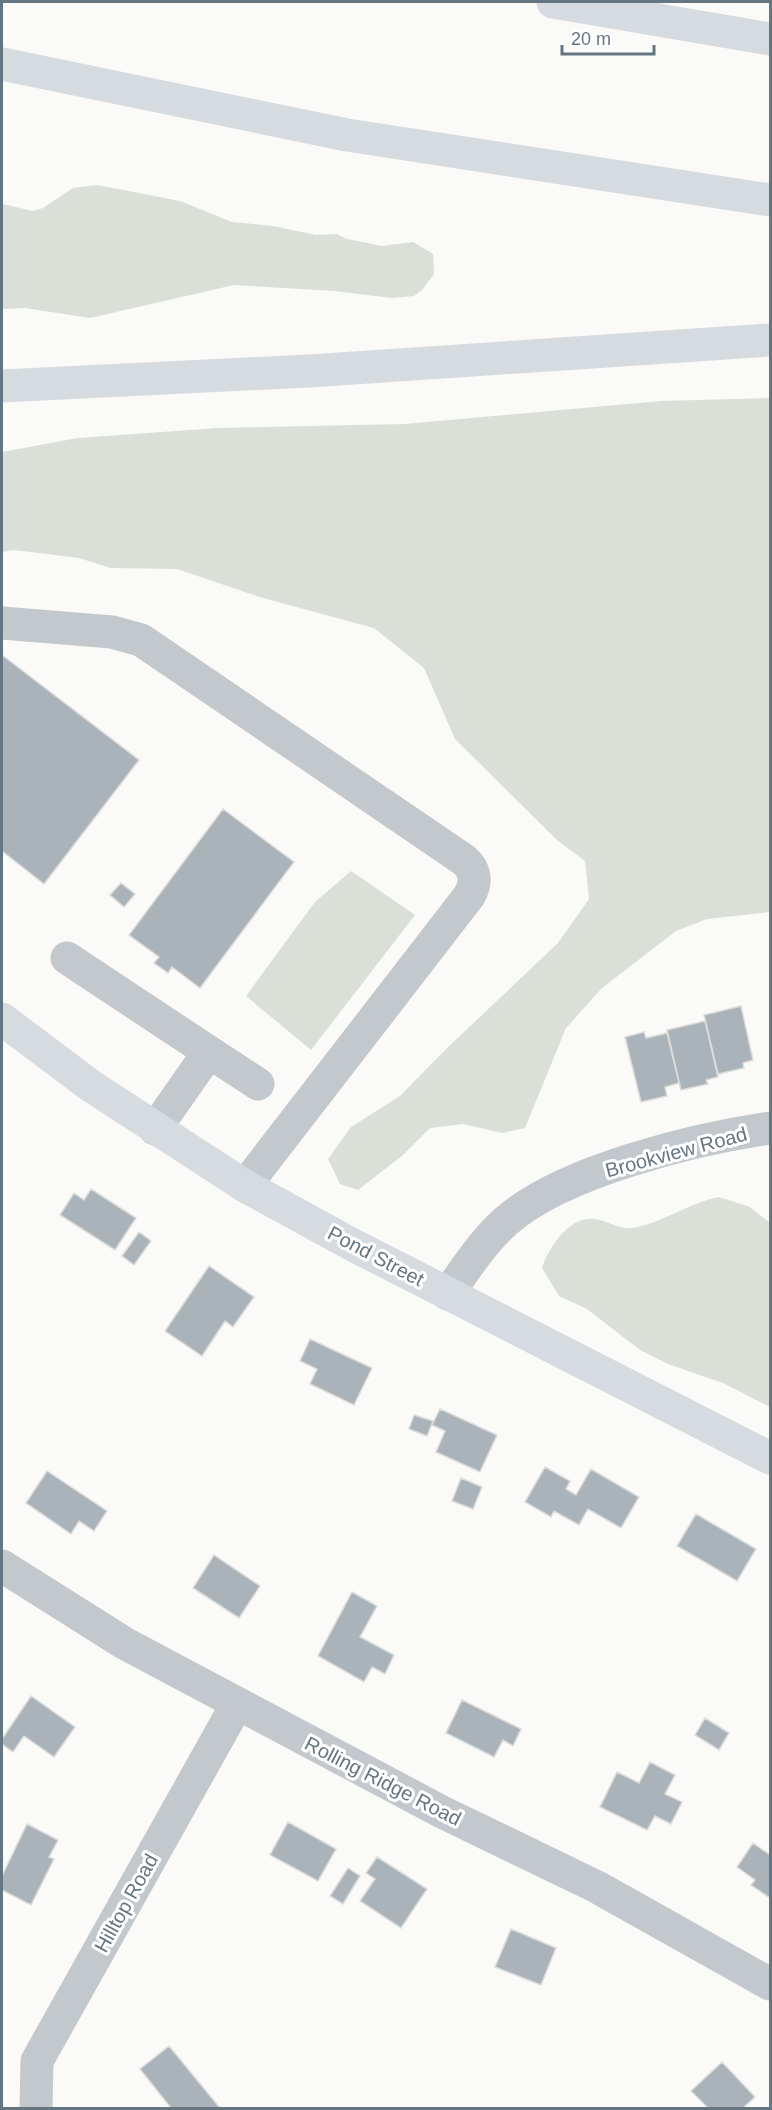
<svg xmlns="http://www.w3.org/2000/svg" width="772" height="2110" font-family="Arial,sans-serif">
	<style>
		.green { fill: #dadfd7 }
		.building { fill: #aab3b9; stroke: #dcdcda; stroke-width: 1.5 }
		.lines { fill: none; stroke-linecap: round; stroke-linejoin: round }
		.minor { stroke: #c3c8cc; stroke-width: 33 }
		.major { stroke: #d6dbdf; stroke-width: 33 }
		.highway { stroke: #d6dbdf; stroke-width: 33 }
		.labels { text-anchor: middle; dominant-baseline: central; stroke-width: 6; stroke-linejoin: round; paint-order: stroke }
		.street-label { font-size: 20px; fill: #657683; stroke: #fff }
	</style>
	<rect width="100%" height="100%" fill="#fafaf8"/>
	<path class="green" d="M 97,185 L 180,201 L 232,222 L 273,226 L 316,235 L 337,234 L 347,239 L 382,246 L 413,242 L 433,254 L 434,274 L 422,290 L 414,296 L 392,298 L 335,291 L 234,285 L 90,318 L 25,308 L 2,309 L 2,204 L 33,211 L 43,208 L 73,188 Z
		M 770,398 L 770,912 L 707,919 L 676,931 L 602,988 L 566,1028 L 525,1128 L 502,1133 L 463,1124 L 430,1128 L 403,1155 L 358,1190 L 340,1184 L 328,1159 L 351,1127 L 400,1096 L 445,1050 L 558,943 L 589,899 L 585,861 L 558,841 L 455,739 L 424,668 L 374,628 L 263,598 L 177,569 L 111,568 L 79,558 L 14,550 L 2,552 L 2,452 L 78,438 L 218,428 L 405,424 L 661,401 Z
		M 351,871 L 415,915 L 311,1050 L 246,996 L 315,902 Z
		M 719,1197 L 750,1207 L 770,1223 L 770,1407 L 723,1383 L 668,1364 L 640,1350 L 587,1309 L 559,1296 L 542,1268 C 549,1246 570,1215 596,1219 C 607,1221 621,1230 632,1228 C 663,1223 688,1203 719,1197 Z"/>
	<path class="building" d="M 2,655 L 139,760 L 44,884 L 2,851 Z
		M 223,809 L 294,862 L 200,988 L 172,967 L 168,973 L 154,963 L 159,957 L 129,935 Z
		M 121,883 L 135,894 L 124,907 L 110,895 Z
		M 741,1006 L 753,1060 L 743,1063 L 744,1068 L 718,1074 L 704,1015 Z
		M 705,1021 L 718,1077 L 706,1080 L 708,1084 L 681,1090 L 667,1030 Z
		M 644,1032 L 646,1038 L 667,1033 L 679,1083 L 665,1087 L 667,1096 L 641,1102 L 625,1037 Z
		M 91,1189 L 136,1218 L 115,1250 L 60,1215 L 74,1193 L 84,1200 Z
		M 139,1232 L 151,1241 L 134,1265 L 122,1256 Z
		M 209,1266 L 254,1297 L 233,1327 L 225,1321 L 202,1356 L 165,1331 Z
		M 310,1339 L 372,1368 L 354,1405 L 310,1384 L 317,1369 L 300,1361 Z
		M 440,1409 L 497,1435 L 480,1472 L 436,1452 L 445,1431 L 432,1425 Z
		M 414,1415 L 433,1421 L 427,1436 L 409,1429 Z
		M 545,1467 L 570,1481 L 566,1489 L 576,1495 L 591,1469 L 639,1497 L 621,1528 L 588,1509 L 579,1525 L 554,1511 L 551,1517 L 525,1502 Z
		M 47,1471 L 107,1511 L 94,1531 L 79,1521 L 71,1534 L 26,1503 Z
		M 461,1478 L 482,1487 L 473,1509 L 452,1501 Z
		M 696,1514 L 756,1549 L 737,1581 L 677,1546 Z
		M 214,1555 L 260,1586 L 239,1618 L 193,1588 Z
		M 352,1592 L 377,1606 L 360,1637 L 394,1655 L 385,1674 L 372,1667 L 364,1682 L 318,1656 Z
		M 31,1696 L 75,1727 L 54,1757 L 24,1736 L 13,1752 L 2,1744 L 2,1739 Z
		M 462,1700 L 521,1729 L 513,1746 L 503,1740 L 494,1757 L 446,1733 Z
		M 705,1718 L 729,1733 L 719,1750 L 695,1735 Z
		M 650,1762 L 675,1775 L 665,1794 L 682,1802 L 671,1824 L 655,1816 L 647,1830 L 600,1807 L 617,1772 L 639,1783 Z
		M 288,1822 L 336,1849 L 318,1881 L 270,1855 Z
		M 27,1824 L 58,1840 L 49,1857 L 54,1859 L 31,1905 L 2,1890 L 2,1876 Z
		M 753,1843 L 770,1855 L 770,1898 L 751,1885 L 755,1880 L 737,1867 Z
		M 377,1857 L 427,1889 L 401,1928 L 360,1901 L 375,1879 L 366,1873 Z
		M 348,1868 L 360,1876 L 343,1904 L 330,1896 Z
		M 511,1929 L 556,1948 L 541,1985 L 495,1967 Z
		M 169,2046 L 220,2108 L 171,2108 L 140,2069 Z
		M 722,2062 L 755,2097 L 743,2108 L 708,2108 L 691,2091 Z"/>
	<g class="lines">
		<path class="minor" d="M 2,623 L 112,632 L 141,640 L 464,860 C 476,870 477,883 469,896 L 245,1186
			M 67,958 L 209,1052 L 155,1129
			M 209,1052 L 258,1084
			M 448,1294 C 465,1269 483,1242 505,1222 C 562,1171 695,1139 770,1128
			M 2,1566 L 124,1643 L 442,1812 L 597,1887 L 770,1984
			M 36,2108 L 37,2061 L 237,1704"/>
		<path class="major" d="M 2,1019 L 91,1086 L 245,1186 L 353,1245 L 770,1458"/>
		<path class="highway" d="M 553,2 L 770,39
			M 2,64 L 347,135 L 770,200
			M 2,386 L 309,371 L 770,340"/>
	</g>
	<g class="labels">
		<g class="street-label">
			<text transform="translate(676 1152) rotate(-15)">Brookview Road</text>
			<text transform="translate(376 1256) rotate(28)">Pond Street</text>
			<text transform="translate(383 1781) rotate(27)">Rolling Ridge Road</text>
			<text transform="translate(126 1903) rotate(-61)">Hilltop Road</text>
		</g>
	</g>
	<rect width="772" height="2110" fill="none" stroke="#657683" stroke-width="6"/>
	<path d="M562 45v9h92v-9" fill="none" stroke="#657683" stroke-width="3"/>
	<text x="571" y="45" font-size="18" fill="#657683" stroke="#ffffff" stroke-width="4.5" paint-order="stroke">20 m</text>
</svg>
